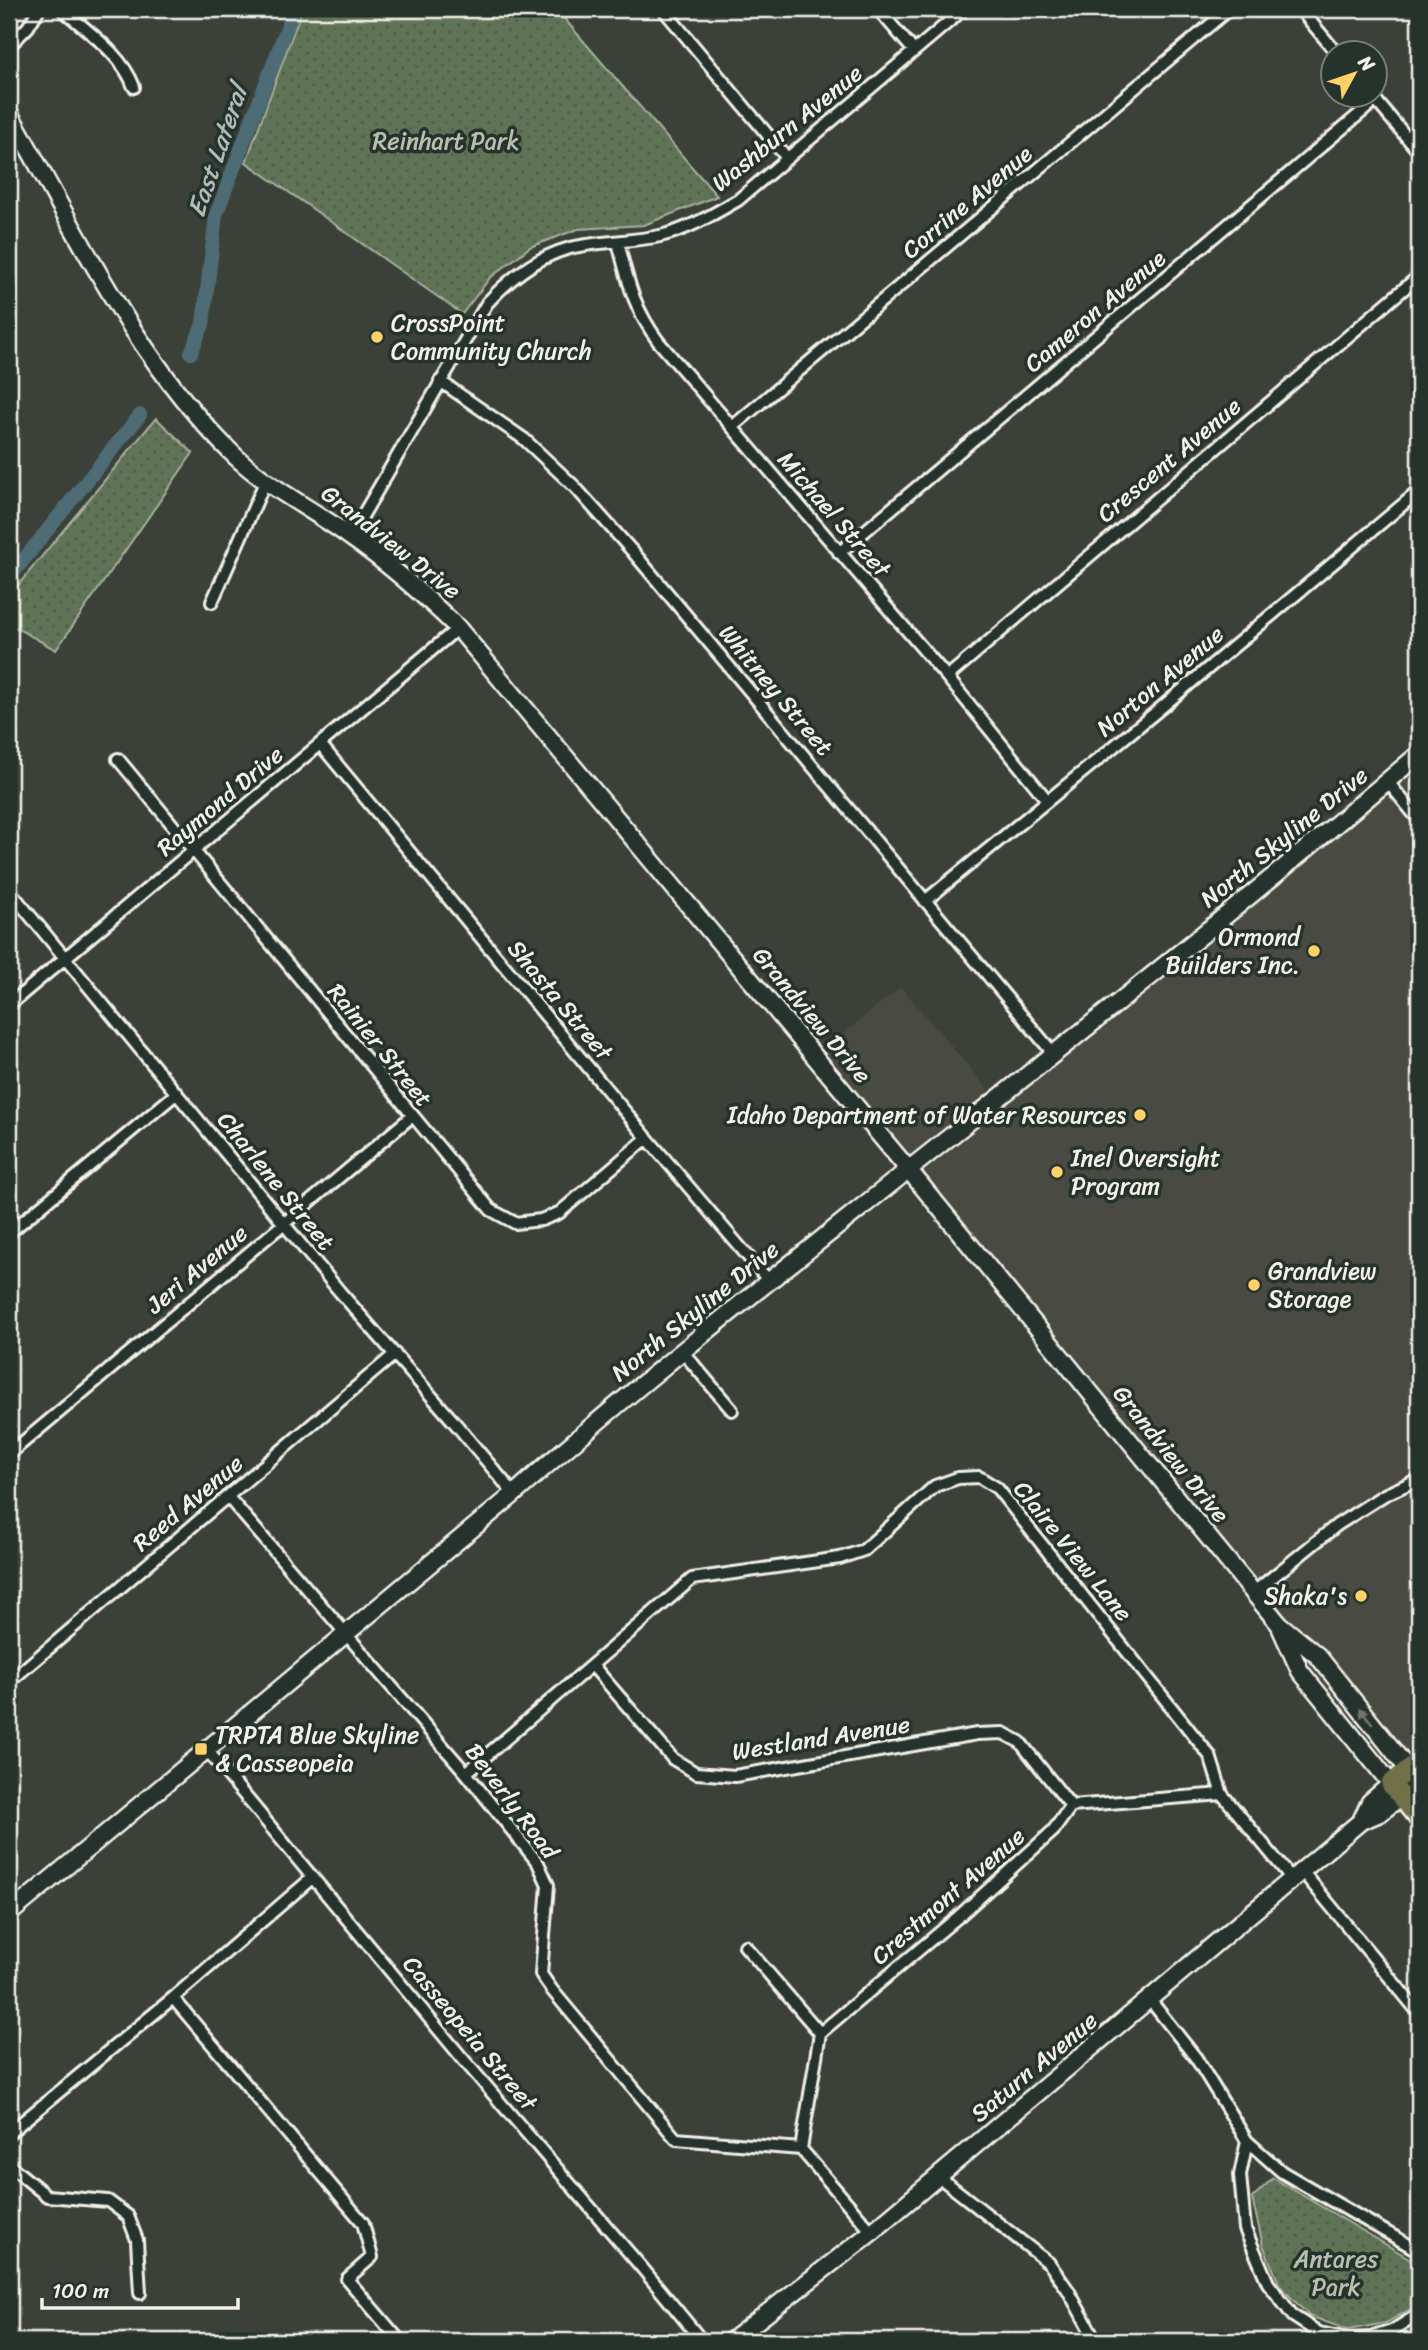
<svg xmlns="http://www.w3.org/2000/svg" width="1428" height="2350" font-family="Sriracha,sans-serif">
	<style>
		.built { fill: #4a4b42 }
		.park { fill: url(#park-dots); stroke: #a9b29f; stroke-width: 2 }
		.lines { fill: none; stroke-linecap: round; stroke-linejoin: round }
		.canal { stroke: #4d6c74; stroke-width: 14 }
		.street-casing { stroke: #f4f1e8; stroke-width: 16 }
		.secondary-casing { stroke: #f4f1e8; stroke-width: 21 }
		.highway-casing { stroke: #f4f1e8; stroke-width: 24 }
		.street { stroke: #26332d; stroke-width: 10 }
		.secondary { stroke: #26332d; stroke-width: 16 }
		.highway { stroke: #71704a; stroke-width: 19 }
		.oneway { fill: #6e766e }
		.poi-dot { fill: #ffd166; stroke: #26332d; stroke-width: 2.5 }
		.labels { text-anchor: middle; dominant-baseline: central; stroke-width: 7; stroke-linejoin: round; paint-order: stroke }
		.street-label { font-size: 24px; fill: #f4f1e8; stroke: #26332d }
		.park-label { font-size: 24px; fill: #b8bfae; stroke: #26332d }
		.poi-label { font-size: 24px; fill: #f4f1e8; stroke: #26332d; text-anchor: start }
		.water-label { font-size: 26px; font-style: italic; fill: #b1bcba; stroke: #26332d }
	</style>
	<defs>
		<pattern id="park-dots" width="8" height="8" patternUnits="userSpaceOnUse" patternTransform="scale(1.75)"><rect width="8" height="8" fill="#5e7356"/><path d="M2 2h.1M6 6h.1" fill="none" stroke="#525b4d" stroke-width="1.8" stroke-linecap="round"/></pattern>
	</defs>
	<rect width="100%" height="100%" fill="#3b4139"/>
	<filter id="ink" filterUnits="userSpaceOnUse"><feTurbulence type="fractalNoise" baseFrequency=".0143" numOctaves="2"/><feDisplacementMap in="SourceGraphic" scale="14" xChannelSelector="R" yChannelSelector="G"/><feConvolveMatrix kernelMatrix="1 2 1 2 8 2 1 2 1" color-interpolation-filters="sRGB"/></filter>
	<g filter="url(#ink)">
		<path class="built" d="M 1419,754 L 1419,1749 L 1403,1762 L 1279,1624 L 814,1057 L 901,987 L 996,1099 Z"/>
		<path class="park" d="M 302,9 L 556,9 L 717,196 L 644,225 L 578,229 L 530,247 L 490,278 L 462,314 L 246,162 Z
			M 156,418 L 193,453 L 56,650 L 9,624 L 9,596 Z
			M 1273,2178 L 1419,2264 L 1419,2304 L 1386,2323 L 1348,2330 L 1309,2316 L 1280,2286 L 1263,2245 L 1252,2198 Z"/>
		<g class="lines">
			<path class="canal" d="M 191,353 L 203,324 L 216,215 L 294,9
				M 9,578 L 140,415"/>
			<defs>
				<path id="street" d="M 62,9 C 88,32 122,54 134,87
					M 663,9 L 787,158
					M 878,9 L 914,51
					M 1300,9 L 1336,52
					M 9,46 L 28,27 L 39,9
					M 1373,97 L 1419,152
					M 618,242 C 628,281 633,307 658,341 L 947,677 L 1047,800
					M 440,381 L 524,439 L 575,487 L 633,552 L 1053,1053
					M 732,427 L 1229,9
					M 350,537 L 487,303 C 510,278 536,257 570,248 C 599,241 631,242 660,236 C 687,230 714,214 738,200 L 964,9
					M 839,553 L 1376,100
					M 212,602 L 266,480
					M 947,677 L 1419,276
					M 321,745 L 647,1138 L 769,1281
					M 118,759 L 491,1210 L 515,1223 L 541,1220 L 559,1213 L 647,1138
					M 1388,782 L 1419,820
					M 9,890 L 340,1292 L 454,1422 L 514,1494
					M 925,901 L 1156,712 L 1419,491
					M 9,1005 L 458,628
					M 9,1233 L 177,1093
					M 682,1351 L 732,1410
					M 9,1454 L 411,1117
					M 228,1497 L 466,1773 L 538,1863 L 548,1885 L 541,1974 L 552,1990 L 676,2139 L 801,2149 L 872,2232
					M 1253,1593 L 1337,1525 L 1384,1495 L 1419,1479
					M 592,1665 L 673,1759 L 696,1773 L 735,1776 L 977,1734 L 1003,1733 L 1020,1742 L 1071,1806
					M 9,1682 L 395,1354
					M 207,1750 L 463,2059 L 643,2269 L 702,2341
					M 466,1773 L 692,1579 L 840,1558 L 864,1550 L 935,1486 L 958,1478 L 979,1477 L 997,1488 L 1210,1756 L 1222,1794 L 1292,1879
					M 1071,1806 L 1222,1794
					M 1302,1871 L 1419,2013
					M 745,1946 L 820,2033
					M 173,1998 L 363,2223 L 372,2257 L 347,2279 L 400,2341
					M 1150,2000 L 1196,2058 L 1247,2141
					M 9,2133 L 173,1998 L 312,1878
					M 801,2149 L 820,2033 L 958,1917 L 1053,1831 L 1071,1806
					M 9,2165 L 47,2196 L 108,2201 L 128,2216 L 137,2240 L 140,2293
					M 938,2176 L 1049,2263 L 1068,2290 L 1096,2341
					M 1419,2251 L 1282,2172 L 1247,2141 L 1240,2175 L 1245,2229 L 1268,2283 L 1293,2316 L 1319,2333 L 1349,2339 L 1370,2338 L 1392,2331 L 1419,2314"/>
				<path id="secondary" d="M 9,113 C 75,229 138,364 236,457 C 269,488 312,509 349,536 C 388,563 424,595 458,628 L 908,1169 L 1279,1624 L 1318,1656 L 1415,1778
					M 1281,1629 L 1300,1671 L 1391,1784 L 1370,1802 L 1361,1821
					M 9,1914 L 514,1494 C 625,1395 742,1303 858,1210 C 1046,1060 1236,911 1419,754
					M 731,2341 L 872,2232 L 1361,1821 L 1380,1813 L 1419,1782"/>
				<path id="highway" d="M 1419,1761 L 1391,1784 L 1419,1818
					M 1419,1782 L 1419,1781"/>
			</defs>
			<use href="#street" class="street-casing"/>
			<use href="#secondary" class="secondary-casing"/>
			<use href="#highway" class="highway-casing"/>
			<use href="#street" class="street"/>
			<use href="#secondary" class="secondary"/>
			<use href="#highway" class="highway"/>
		</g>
		<defs><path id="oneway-solid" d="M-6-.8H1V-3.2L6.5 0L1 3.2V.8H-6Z" transform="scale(1.75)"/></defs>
		<use class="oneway" href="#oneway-solid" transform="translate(1366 1716) rotate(-129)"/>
	</g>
	<g class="poi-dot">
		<circle cx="377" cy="337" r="7"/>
		<circle cx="1314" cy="951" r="7"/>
		<circle cx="1140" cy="1115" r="7"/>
		<circle cx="1057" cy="1172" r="7"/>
		<circle cx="1254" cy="1285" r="7"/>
		<circle cx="1361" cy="1596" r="7"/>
		<rect x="194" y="1742" width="14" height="14" rx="3.5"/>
	</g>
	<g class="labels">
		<g class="street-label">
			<text transform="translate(787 128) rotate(-39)">Washburn Avenue</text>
			<text transform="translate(967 202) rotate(-40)">Corrine Avenue</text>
			<text transform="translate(1095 311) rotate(-40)">Cameron Avenue</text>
			<text transform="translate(1169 460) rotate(-40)">Crescent Avenue</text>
			<text transform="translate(834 514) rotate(49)">Michael Street</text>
			<text transform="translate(391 542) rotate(38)">Grandview Drive</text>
			<text transform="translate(1160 681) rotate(-40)">Norton Avenue</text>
			<text transform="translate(776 690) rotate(50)">Whitney Street</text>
			<text transform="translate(220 801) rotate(-40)">Raymond Drive</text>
			<text transform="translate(1284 837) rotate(-39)">North Skyline Drive</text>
			<text transform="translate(560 1000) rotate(50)">Shasta Street</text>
			<text transform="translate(812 1015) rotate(50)">Grandview Drive</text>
			<text transform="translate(380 1045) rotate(51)">Rainier Street</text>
			<text transform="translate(276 1181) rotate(51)">Charlene Street</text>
			<text transform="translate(197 1269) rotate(-40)">Jeri Avenue</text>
			<text transform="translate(695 1311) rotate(-39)">North Skyline Drive</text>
			<text transform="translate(1171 1454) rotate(51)">Grandview Drive</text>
			<text transform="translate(188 1503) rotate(-40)">Reed Avenue</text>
			<text transform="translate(1073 1551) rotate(51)">Claire View Lane</text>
			<text transform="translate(821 1738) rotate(-9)">Westland Avenue</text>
			<text transform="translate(512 1801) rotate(53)">Beverly Road</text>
			<text transform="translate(948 1896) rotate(-41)">Crestmont Avenue</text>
			<text transform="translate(470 2033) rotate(50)">Casseopeia Street</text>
			<text transform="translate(1034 2067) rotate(-40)">Saturn Avenue</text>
		</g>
		<g class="park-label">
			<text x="446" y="141">Reinhart Park</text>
			<text x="1336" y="2259">Antares<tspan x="1336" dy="28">Park</tspan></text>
		</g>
		<g class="poi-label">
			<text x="391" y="323">CrossPoint<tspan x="391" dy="28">Community Church</tspan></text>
			<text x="1300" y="937" text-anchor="end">Ormond<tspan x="1300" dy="28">Builders Inc.</tspan></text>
			<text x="1126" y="1115" text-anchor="end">Idaho Department of Water Resources</text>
			<text x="1071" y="1158">Inel Oversight<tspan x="1071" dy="28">Program</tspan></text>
			<text x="1268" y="1271">Grandview<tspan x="1268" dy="28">Storage</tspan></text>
			<text x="1347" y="1596" text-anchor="end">Shaka's</text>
			<text x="215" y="1735">TRPTA Blue Skyline<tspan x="215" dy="28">&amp; Casseopeia</tspan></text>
		</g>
		<g class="water-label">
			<text transform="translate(217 151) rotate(-71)">East Lateral</text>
		</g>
	</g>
	<rect width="1428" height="2350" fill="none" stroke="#26332d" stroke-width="35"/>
	<rect x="18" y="18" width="1393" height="2315" fill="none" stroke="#f4f1e8" stroke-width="2.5" filter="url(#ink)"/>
	<g transform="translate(1354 74) rotate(50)"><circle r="33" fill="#26332d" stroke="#787f78" stroke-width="2"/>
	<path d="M0-5L12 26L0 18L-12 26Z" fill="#ffd166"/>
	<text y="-10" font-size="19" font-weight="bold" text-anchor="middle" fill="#f4f1e8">N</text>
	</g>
	<path d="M42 2298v10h196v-10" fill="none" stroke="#f4f1e8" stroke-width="3.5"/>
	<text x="52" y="2298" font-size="21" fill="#f4f1e8" stroke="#26332d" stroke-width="5" paint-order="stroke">100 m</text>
</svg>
